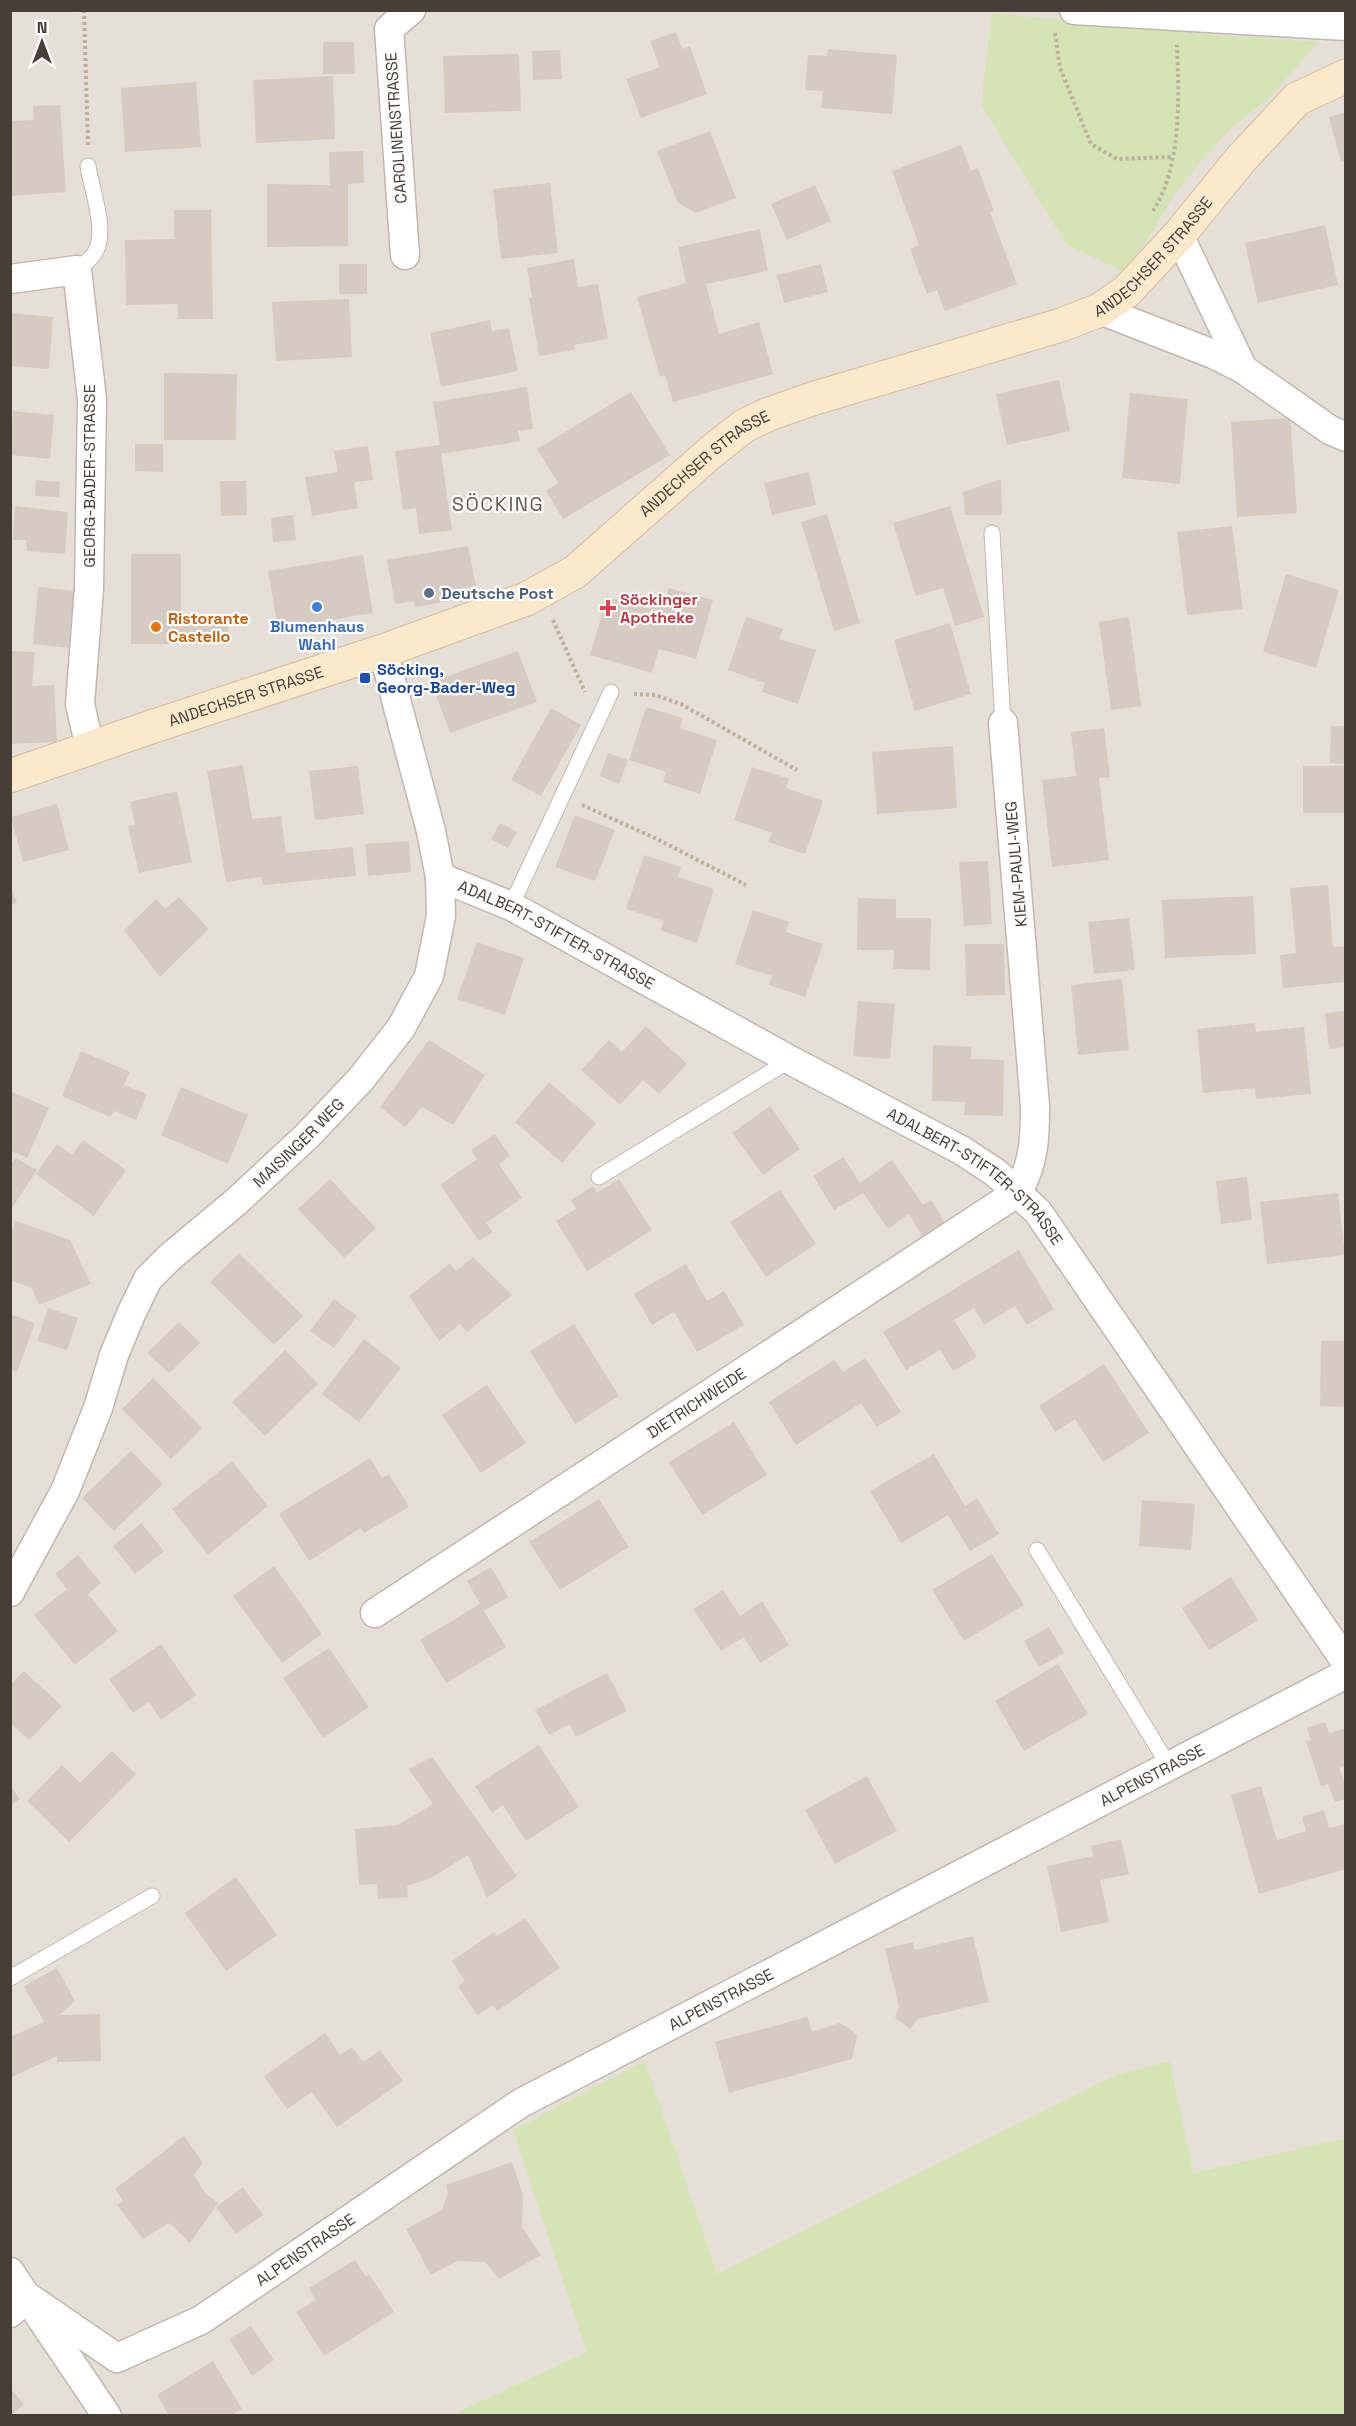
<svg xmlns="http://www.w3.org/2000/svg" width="1356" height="2426" font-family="'Space Grotesk',sans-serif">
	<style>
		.residential { fill: #e6dfd7 }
		.green { fill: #d4e4b4 }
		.building { fill: #d6cbc1 }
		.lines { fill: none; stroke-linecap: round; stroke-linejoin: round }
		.lane-casing { stroke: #c0b8ae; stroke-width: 17 }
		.street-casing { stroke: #c0b8ae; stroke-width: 31 }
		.secondary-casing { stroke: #d2bd9d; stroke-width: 35 }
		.path { stroke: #beae9e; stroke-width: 4; stroke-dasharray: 3 3; stroke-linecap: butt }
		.lane { stroke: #fff; stroke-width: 15 }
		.street { stroke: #fff; stroke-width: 28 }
		.secondary { stroke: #fae9ca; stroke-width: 33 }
		.service-dot { fill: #5c6f8a; stroke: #fff; stroke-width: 2 }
		.shop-dot { fill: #3f7fe0; stroke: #fff; stroke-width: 2 }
		.health-dot { fill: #e0444e; stroke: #fff; stroke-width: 2 }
		.food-dot { fill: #e8710a; stroke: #fff; stroke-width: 2 }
		.transit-dot { fill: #1a4fb4; stroke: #fff; stroke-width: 2 }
		.labels { text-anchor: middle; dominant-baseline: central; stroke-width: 4.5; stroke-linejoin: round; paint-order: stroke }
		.street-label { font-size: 16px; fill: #463e37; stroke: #fff }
		.service-label { font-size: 16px; font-weight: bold; fill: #4e5e75; stroke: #fff; text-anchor: start }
		.health-label { font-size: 16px; font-weight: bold; fill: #be3a42; stroke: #fff; text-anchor: start }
		.food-label { font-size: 16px; font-weight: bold; fill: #c56008; stroke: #fff; text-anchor: start }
		.shop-label { font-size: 16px; font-weight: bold; fill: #366cbe; stroke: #fff }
		.transit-label { font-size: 16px; font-weight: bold; fill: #164399; stroke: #fff; text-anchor: start }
		.quarter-label { font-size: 20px; letter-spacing: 1.5px; fill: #685b4f; stroke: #fff }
	</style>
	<rect width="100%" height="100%" fill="#f3eee8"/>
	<path class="residential" d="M 70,10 L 71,13 L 104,10 L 1345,11 L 1345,2138 L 1192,2173 L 1170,2061 L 1115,2075 L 717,2275 L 645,2062 L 513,2130 L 588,2352 L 451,2415 L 11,2416 L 11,11 Z"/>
	<path class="green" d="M 992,13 L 1202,34 L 1319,42 L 1269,98 L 1233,127 L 1201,161 L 1171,200 L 1148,239 L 1123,271 L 1066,244 L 981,104 Z
		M 645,2061 L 717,2274 L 1115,2075 L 1170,2061 L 1193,2173 L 1345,2138 L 1345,2415 L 451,2415 L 587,2352 L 513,2130 Z"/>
	<path class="building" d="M 676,32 L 682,49 L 690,46 L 707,94 L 641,118 L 626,79 L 660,67 L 650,41 Z
		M 323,42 L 354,42 L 355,74 L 323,74 Z
		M 828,49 L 897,55 L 892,114 L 821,108 L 823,91 L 805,90 L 808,55 L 827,56 Z
		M 560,50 L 562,79 L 533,80 L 532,51 Z
		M 519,54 L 521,111 L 445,113 L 443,56 Z
		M 333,76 L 335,139 L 256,143 L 253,80 Z
		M 196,82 L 201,147 L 125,152 L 121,88 Z
		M 60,105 L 66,192 L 10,196 L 10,121 L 34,120 L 33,106 Z
		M 1346,112 L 1346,161 L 1341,162 L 1329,117 Z
		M 710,131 L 736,198 L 696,213 L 678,203 L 657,151 Z
		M 961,145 L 971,171 L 978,168 L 994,211 L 990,212 L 1017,284 L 945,311 L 937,290 L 927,294 L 910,249 L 919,245 L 892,171 Z
		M 363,151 L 364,183 L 348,184 L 348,246 L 267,247 L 267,184 L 330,185 L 329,152 Z
		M 550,183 L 558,253 L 501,259 L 493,189 Z
		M 815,185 L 831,221 L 787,240 L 771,204 Z
		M 174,210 L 211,210 L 213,319 L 178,319 L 178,304 L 126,305 L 125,240 L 174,239 Z
		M 1325,225 L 1338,285 L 1258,303 L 1245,243 Z
		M 760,229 L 768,271 L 706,284 L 719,334 L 759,322 L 773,374 L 673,402 L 665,375 L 660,377 L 637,297 L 686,283 L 678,247 Z
		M 574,259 L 578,287 L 598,284 L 608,339 L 574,345 L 575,350 L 539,356 L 529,298 L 532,297 L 527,268 Z
		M 339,264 L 367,264 L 367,294 L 339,294 Z
		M 821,264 L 828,292 L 784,303 L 777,275 Z
		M 349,299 L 352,357 L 276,361 L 272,302 Z
		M 10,313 L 53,317 L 49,369 L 10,366 Z
		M 490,320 L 492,331 L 509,328 L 518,371 L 441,387 L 430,333 Z
		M 164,373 L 237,374 L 236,440 L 164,440 Z
		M 1059,380 L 1070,431 L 1007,445 L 996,394 Z
		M 527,387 L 533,429 L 518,431 L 520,441 L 441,454 L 452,530 L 419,534 L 416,508 L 403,510 L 395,451 L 440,445 L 433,402 Z
		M 631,392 L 670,455 L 563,519 L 546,491 L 558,483 L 537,449 Z
		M 1130,393 L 1188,399 L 1180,484 L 1122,478 Z
		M 13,411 L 54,415 L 50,459 L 10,455 Z
		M 1290,418 L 1297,513 L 1237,517 L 1231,422 Z
		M 135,444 L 163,444 L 163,472 L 135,471 Z
		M 368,446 L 373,480 L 354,482 L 358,508 L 312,516 L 305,477 L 338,472 L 334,451 Z
		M 809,472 L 816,505 L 772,515 L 764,483 Z
		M 1001,479 L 1002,515 L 965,515 L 963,492 Z
		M 36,480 L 60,482 L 59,497 L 35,496 Z
		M 220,481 L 246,481 L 247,515 L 221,516 Z
		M 15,506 L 68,512 L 65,554 L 27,551 L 26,540 L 13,540 Z
		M 950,506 L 984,617 L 955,626 L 943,588 L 916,596 L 893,523 Z
		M 827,514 L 860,623 L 834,631 L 801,522 Z
		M 293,515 L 296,540 L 273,542 L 271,518 Z
		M 1232,526 L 1243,609 L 1187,615 L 1177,532 Z
		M 468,546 L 476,586 L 453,590 L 455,600 L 415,607 L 414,601 L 395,604 L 387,560 Z
		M 131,554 L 181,554 L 181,617 L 228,617 L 228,644 L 131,644 Z
		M 363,555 L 373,613 L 278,629 L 268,571 Z
		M 1286,574 L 1339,590 L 1316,668 L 1263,652 Z
		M 38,587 L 76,591 L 70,648 L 33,644 Z
		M 669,588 L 713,600 L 696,659 L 659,649 L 652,673 L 590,655 L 607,597 L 650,609 L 653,598 L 665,601 Z
		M 746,617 L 783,629 L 779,639 L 816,650 L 798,704 L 762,692 L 765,683 L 728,670 Z
		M 1129,617 L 1141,706 L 1111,710 L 1099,622 Z
		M 950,623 L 971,694 L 915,711 L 894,640 Z
		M 10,651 L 35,652 L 32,686 L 54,685 L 57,742 L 10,744 Z
		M 518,651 L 537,702 L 450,733 L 431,682 Z
		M 646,707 L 683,718 L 680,728 L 717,740 L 700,794 L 663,782 L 666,772 L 629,760 Z
		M 551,708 L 581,725 L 541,796 L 511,780 Z
		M 1331,726 L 1346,726 L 1346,764 L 1330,763 Z
		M 1104,728 L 1110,777 L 1099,778 L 1109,860 L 1052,867 L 1042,780 L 1076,776 L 1071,732 Z
		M 953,746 L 957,808 L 877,814 L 872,752 Z
		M 608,753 L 628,760 L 619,784 L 600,776 Z
		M 243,765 L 252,819 L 281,816 L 286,853 L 353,847 L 356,876 L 263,885 L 261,877 L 226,882 L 207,771 Z
		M 358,766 L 364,814 L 315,820 L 309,771 Z
		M 1303,766 L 1346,766 L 1346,813 L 1303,813 Z
		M 752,767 L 789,779 L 786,788 L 823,801 L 805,854 L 768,842 L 772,833 L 734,820 Z
		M 177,791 L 192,862 L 139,873 L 128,826 L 135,825 L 130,802 Z
		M 57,804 L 69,850 L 23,862 L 11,817 Z
		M 575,815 L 615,830 L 595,881 L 555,867 Z
		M 500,823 L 517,832 L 508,848 L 491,839 Z
		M 409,841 L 411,872 L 368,876 L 365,844 Z
		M 644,855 L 681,867 L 678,877 L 714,889 L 697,943 L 660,930 L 664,921 L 626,909 Z
		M 988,861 L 992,924 L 964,926 L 959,862 Z
		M 1328,885 L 1333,947 L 1346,946 L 1346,982 L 1283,988 L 1280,955 L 1296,953 L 1290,888 Z
		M 10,886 L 17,903 L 10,905 Z
		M 1253,896 L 1256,954 L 1165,958 L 1162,900 Z
		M 179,897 L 209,929 L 160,977 L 124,930 L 156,899 L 165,909 Z
		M 858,898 L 896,899 L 896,918 L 931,918 L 930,970 L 893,969 L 894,950 L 857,950 Z
		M 753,910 L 789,922 L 786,932 L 823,944 L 805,997 L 769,985 L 772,976 L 735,964 Z
		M 1129,918 L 1135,970 L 1094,974 L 1088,922 Z
		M 477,942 L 524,958 L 505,1015 L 457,999 Z
		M 965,944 L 1004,944 L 1005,995 L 966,996 Z
		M 1122,979 L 1129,1050 L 1078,1055 L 1071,985 Z
		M 858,1001 L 895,1004 L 890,1059 L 853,1056 Z
		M 1346,1011 L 1346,1047 L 1329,1049 L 1325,1013 Z
		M 1255,1023 L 1256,1032 L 1304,1027 L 1311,1094 L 1256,1099 L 1255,1088 L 1203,1093 L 1197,1029 Z
		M 646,1026 L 687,1064 L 659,1094 L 643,1080 L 620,1105 L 581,1070 L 609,1040 L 622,1052 Z
		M 429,1040 L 485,1075 L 453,1125 L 422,1107 L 405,1127 L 380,1107 Z
		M 933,1045 L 971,1047 L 971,1059 L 1004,1060 L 1003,1116 L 964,1115 L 965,1102 L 932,1101 Z
		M 81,1051 L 130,1072 L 124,1085 L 147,1094 L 136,1120 L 114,1111 L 110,1117 L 62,1096 Z
		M 549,1082 L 596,1123 L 562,1163 L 515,1122 Z
		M 181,1087 L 248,1115 L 228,1164 L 161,1135 Z
		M 10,1091 L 49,1108 L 27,1158 L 10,1150 Z
		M 770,1106 L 800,1149 L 763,1175 L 732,1133 Z
		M 495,1134 L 510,1156 L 499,1164 L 522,1198 L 486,1223 L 493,1232 L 479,1241 L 440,1185 L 477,1159 L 471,1150 Z
		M 83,1140 L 126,1170 L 94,1216 L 36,1174 L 57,1144 L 72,1155 Z
		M 843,1157 L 860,1183 L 892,1160 L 923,1205 L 931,1200 L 945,1223 L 922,1236 L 909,1214 L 888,1229 L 863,1193 L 834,1210 L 813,1176 Z
		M 16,1158 L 37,1170 L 10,1211 L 10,1165 Z
		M 1247,1177 L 1252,1220 L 1221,1224 L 1216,1181 Z
		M 330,1179 L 376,1228 L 344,1258 L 298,1209 Z
		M 619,1179 L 652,1230 L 587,1271 L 556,1221 L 576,1209 L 571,1200 L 593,1186 L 597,1193 Z
		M 780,1190 L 816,1244 L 766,1277 L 730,1222 Z
		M 1338,1193 L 1345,1255 L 1267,1264 L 1260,1202 Z
		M 16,1221 L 70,1240 L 91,1284 L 39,1305 L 32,1288 L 10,1280 L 10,1237 Z
		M 1019,1250 L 1054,1309 L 1027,1325 L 1015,1306 L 984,1325 L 974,1308 L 954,1320 L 977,1357 L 953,1371 L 940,1350 L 906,1370 L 883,1332 Z
		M 239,1253 L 303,1316 L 274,1345 L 210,1282 Z
		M 473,1257 L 512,1295 L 467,1332 L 460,1324 L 439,1341 L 409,1296 L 450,1263 L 456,1271 Z
		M 686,1264 L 707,1301 L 724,1291 L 744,1325 L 697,1352 L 674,1312 L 652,1325 L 634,1294 Z
		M 334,1299 L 357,1316 L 334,1348 L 310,1331 Z
		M 48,1308 L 78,1318 L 67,1350 L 37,1341 Z
		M 10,1314 L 35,1323 L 17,1372 L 10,1369 Z
		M 179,1322 L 200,1343 L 169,1373 L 147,1353 Z
		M 574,1324 L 619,1396 L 575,1424 L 530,1351 Z
		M 364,1339 L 401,1368 L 359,1422 L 322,1394 Z
		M 1321,1341 L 1346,1341 L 1346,1407 L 1320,1406 Z
		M 285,1350 L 318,1384 L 265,1436 L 232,1402 Z
		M 865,1358 L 901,1412 L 877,1427 L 861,1403 L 796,1445 L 769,1402 L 834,1360 L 843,1372 Z
		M 1104,1364 L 1149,1433 L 1103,1462 L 1075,1419 L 1055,1432 L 1039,1406 Z
		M 153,1378 L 202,1428 L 171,1459 L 122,1409 Z
		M 487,1385 L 526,1443 L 481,1473 L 442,1415 Z
		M 734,1422 L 767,1475 L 702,1515 L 669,1462 Z
		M 131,1451 L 163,1484 L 114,1531 L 82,1498 Z
		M 934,1454 L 965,1506 L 977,1498 L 999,1534 L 970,1551 L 948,1515 L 901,1543 L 870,1491 Z
		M 370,1458 L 382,1478 L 389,1474 L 409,1507 L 364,1533 L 361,1528 L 309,1561 L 279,1514 Z
		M 232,1461 L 268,1506 L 208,1555 L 172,1509 Z
		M 599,1499 L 629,1547 L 560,1590 L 529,1542 Z
		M 1142,1500 L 1195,1504 L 1191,1550 L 1139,1546 Z
		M 141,1523 L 164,1551 L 135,1574 L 113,1546 Z
		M 992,1554 L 1024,1605 L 964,1641 L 932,1590 Z
		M 78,1555 L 101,1583 L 88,1594 L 118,1631 L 75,1665 L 34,1615 L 67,1589 L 55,1574 Z
		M 274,1566 L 322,1634 L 282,1663 L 233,1596 Z
		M 491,1567 L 508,1597 L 484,1611 L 506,1647 L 446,1683 L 420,1640 L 480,1604 L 467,1581 Z
		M 1231,1577 L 1258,1620 L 1209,1650 L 1182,1608 Z
		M 723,1590 L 740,1616 L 762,1601 L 789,1645 L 760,1663 L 744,1637 L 721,1651 L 693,1609 Z
		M 1049,1627 L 1064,1653 L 1039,1667 L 1024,1641 Z
		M 161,1644 L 196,1695 L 161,1720 L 149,1702 L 133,1713 L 109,1679 Z
		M 329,1648 L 369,1707 L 323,1738 L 283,1678 Z
		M 1058,1664 L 1088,1714 L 1024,1751 L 995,1701 Z
		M 24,1671 L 62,1706 L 29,1740 L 10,1723 L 10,1685 Z
		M 607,1673 L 627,1711 L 576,1737 L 570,1724 L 549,1735 L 535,1710 Z
		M 1325,1722 L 1329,1733 L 1346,1728 L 1346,1766 L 1339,1768 L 1346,1786 L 1346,1799 L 1335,1802 L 1328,1784 L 1321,1786 L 1306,1741 L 1311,1740 L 1307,1728 Z
		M 539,1745 L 579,1807 L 526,1841 L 503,1805 L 492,1813 L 475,1786 Z
		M 112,1751 L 136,1774 L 69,1842 L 27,1801 L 62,1765 L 80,1783 Z
		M 432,1757 L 517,1876 L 487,1898 L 468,1855 L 431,1878 L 407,1886 L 408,1897 L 378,1899 L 377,1884 L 359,1885 L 355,1829 L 398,1825 L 433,1804 L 409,1769 Z
		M 867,1776 L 897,1831 L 835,1864 L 805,1810 Z
		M 10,1786 L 20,1799 L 10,1806 Z
		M 1261,1786 L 1277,1840 L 1306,1831 L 1302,1817 L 1324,1810 L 1329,1828 L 1346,1824 L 1346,1869 L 1259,1894 L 1231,1795 Z
		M 1121,1839 L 1129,1874 L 1100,1880 L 1109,1922 L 1061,1932 L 1047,1866 L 1093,1856 L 1091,1846 Z
		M 236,1877 L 277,1935 L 226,1971 L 185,1913 Z
		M 525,1918 L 560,1968 L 497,2011 L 493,2005 L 477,2015 L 458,1986 L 465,1981 L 452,1961 L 494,1932 L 497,1936 Z
		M 973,1936 L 989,2002 L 918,2019 L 910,2029 L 895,2017 L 899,2006 L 885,1949 L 913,1942 L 915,1950 Z
		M 57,1968 L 75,2001 L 60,2015 L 100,2014 L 101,2061 L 57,2062 L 57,2056 L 10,2078 L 10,2037 L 44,2022 L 24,1986 Z
		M 807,2017 L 812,2032 L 839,2023 L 849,2028 L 857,2036 L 852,2059 L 729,2093 L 715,2042 Z
		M 325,2033 L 340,2055 L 352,2047 L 363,2062 L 380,2050 L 403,2081 L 337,2127 L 312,2092 L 287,2109 L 264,2076 Z
		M 184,2136 L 203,2163 L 194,2175 L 205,2193 L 218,2203 L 190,2243 L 169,2223 L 143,2239 L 117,2205 L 123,2201 L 115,2189 Z
		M 512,2162 L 523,2195 L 522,2227 L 541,2255 L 499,2279 L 485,2262 L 457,2261 L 431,2275 L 406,2229 L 442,2210 L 448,2193 L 446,2185 Z
		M 243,2187 L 263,2215 L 236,2234 L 216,2207 Z
		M 355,2260 L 366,2277 L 369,2274 L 394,2312 L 324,2356 L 296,2312 L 316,2300 L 309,2288 Z
		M 251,2326 L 274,2360 L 252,2376 L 229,2339 Z
		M 213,2361 L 242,2409 L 230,2416 L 169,2416 L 157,2395 Z
		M 10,2388 L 24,2404 L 11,2416 L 10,2416 Z"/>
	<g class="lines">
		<defs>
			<path id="lane" d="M 77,270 C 82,265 90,260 94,254 C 109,234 91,188 88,166
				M 992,533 L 1003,723
				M 511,906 L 611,692
				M 599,1177 L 790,1060
				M 1037,1550 L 1169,1766
				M 10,1978 L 152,1896"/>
			<g id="street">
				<path d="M 1074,10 L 1346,26"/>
				<path d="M 1179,235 L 1243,369 L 1330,430 L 1346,437"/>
				<path d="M 405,255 L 389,29 L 411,10"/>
				<path d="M 10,279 L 77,270 L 92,399 L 89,588 L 80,704 L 90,748"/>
				<path d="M 1100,310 L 1213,354 L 1243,369"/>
				<path id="s1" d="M 440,877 L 511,906 L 790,1060 L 961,1150 L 996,1173 L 1038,1212 L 1346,1662"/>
				<path id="s2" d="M 10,1592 L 65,1491 L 98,1408 L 114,1355 L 131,1314 L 148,1279 L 170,1257 L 237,1201 L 307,1136 L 361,1079 L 401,1028 L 429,976 L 441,916 L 440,877 L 431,831 L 383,651"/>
				<path id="s3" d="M 375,1613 L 1018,1192 C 1034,1162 1035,1140 1035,1106 L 1003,723"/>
				<path d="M 10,2272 L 107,2416"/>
				<path id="s4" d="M 10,2313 L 28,2297 L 117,2358 L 201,2320 L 521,2103 L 1346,1674"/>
			</g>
			<g id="secondary">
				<path id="s5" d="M 10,776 L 151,727 L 383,651 L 526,599 L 575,572 L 711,452 L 744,426 L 769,414 L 815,398 L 1061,325 L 1100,310 L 1127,291 L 1179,235 L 1241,159 L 1297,99 L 1346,76"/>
			</g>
		</defs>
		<use href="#lane" class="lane-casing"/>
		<use href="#street" class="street-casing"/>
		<use href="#secondary" class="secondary-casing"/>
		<path class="path" d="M 84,10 L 88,145
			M 1055,33 L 1060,68 L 1091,144 L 1117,159 L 1173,157
			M 1153,211 C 1182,166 1179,96 1177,45
			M 553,620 L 585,692
			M 634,694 L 655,695 L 681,704 L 797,770
			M 582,805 L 657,839 L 746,885"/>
		<use href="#lane" class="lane"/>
		<use href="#street" class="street"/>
		<use href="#secondary" class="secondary"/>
	</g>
	<circle class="service-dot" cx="429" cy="593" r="6"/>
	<circle class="shop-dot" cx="317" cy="607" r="6"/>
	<path class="health-dot" d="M605 599h6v6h6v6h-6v6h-6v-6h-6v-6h6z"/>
	<circle class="food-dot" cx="156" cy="627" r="6"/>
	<rect class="transit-dot" x="359" y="672" width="12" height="12" rx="3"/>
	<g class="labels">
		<g class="street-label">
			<text transform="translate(396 128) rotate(-94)">CAROLINENSTRASSE</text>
			<text stroke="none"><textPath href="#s5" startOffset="1275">ANDECHSER STRASSE</textPath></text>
			<text stroke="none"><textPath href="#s5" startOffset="771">ANDECHSER STRASSE</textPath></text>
			<text transform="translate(89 476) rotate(-90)">GEORG-BADER-STRASSE</text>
			<text stroke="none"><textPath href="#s5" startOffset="249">ANDECHSER STRASSE</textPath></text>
			<text transform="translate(1016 864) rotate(-95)">KIEM-PAULI-WEG</text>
			<text stroke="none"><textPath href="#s1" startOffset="130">ADALBERT-STIFTER-STRASSE</textPath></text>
			<text stroke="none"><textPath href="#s2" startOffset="546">MAISINGER WEG</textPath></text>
			<text stroke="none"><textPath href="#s1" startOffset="616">ADALBERT-STIFTER-STRASSE</textPath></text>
			<text stroke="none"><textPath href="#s3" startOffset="384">DIETRICHWEIDE</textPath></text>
			<text stroke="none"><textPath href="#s4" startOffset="1322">ALPENSTRASSE</textPath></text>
			<text stroke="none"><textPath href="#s4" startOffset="836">ALPENSTRASSE</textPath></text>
			<text stroke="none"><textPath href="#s4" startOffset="350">ALPENSTRASSE</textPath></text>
		</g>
		<g class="service-label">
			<text x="441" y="593">Deutsche Post</text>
		</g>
		<g class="health-label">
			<text x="620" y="599">Söckinger<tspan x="620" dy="18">Apotheke</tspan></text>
		</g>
		<g class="food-label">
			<text x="168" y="618">Ristorante<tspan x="168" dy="18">Castello</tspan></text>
		</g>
		<g class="shop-label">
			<text x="317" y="626">Blumenhaus<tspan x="317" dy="18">Wahl</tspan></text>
		</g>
		<g class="transit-label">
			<text x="377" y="669">Söcking,<tspan x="377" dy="18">Georg-Bader-Weg</tspan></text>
		</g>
		<g class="quarter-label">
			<text x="498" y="504">SÖCKING</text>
		</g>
	</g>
	<rect width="1356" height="2426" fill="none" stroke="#463e37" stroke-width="24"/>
	<g transform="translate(42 42)" stroke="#ffffff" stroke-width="4.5" paint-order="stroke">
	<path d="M0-4.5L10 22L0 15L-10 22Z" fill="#463e37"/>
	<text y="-9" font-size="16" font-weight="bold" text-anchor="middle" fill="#463e37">N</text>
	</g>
</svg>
